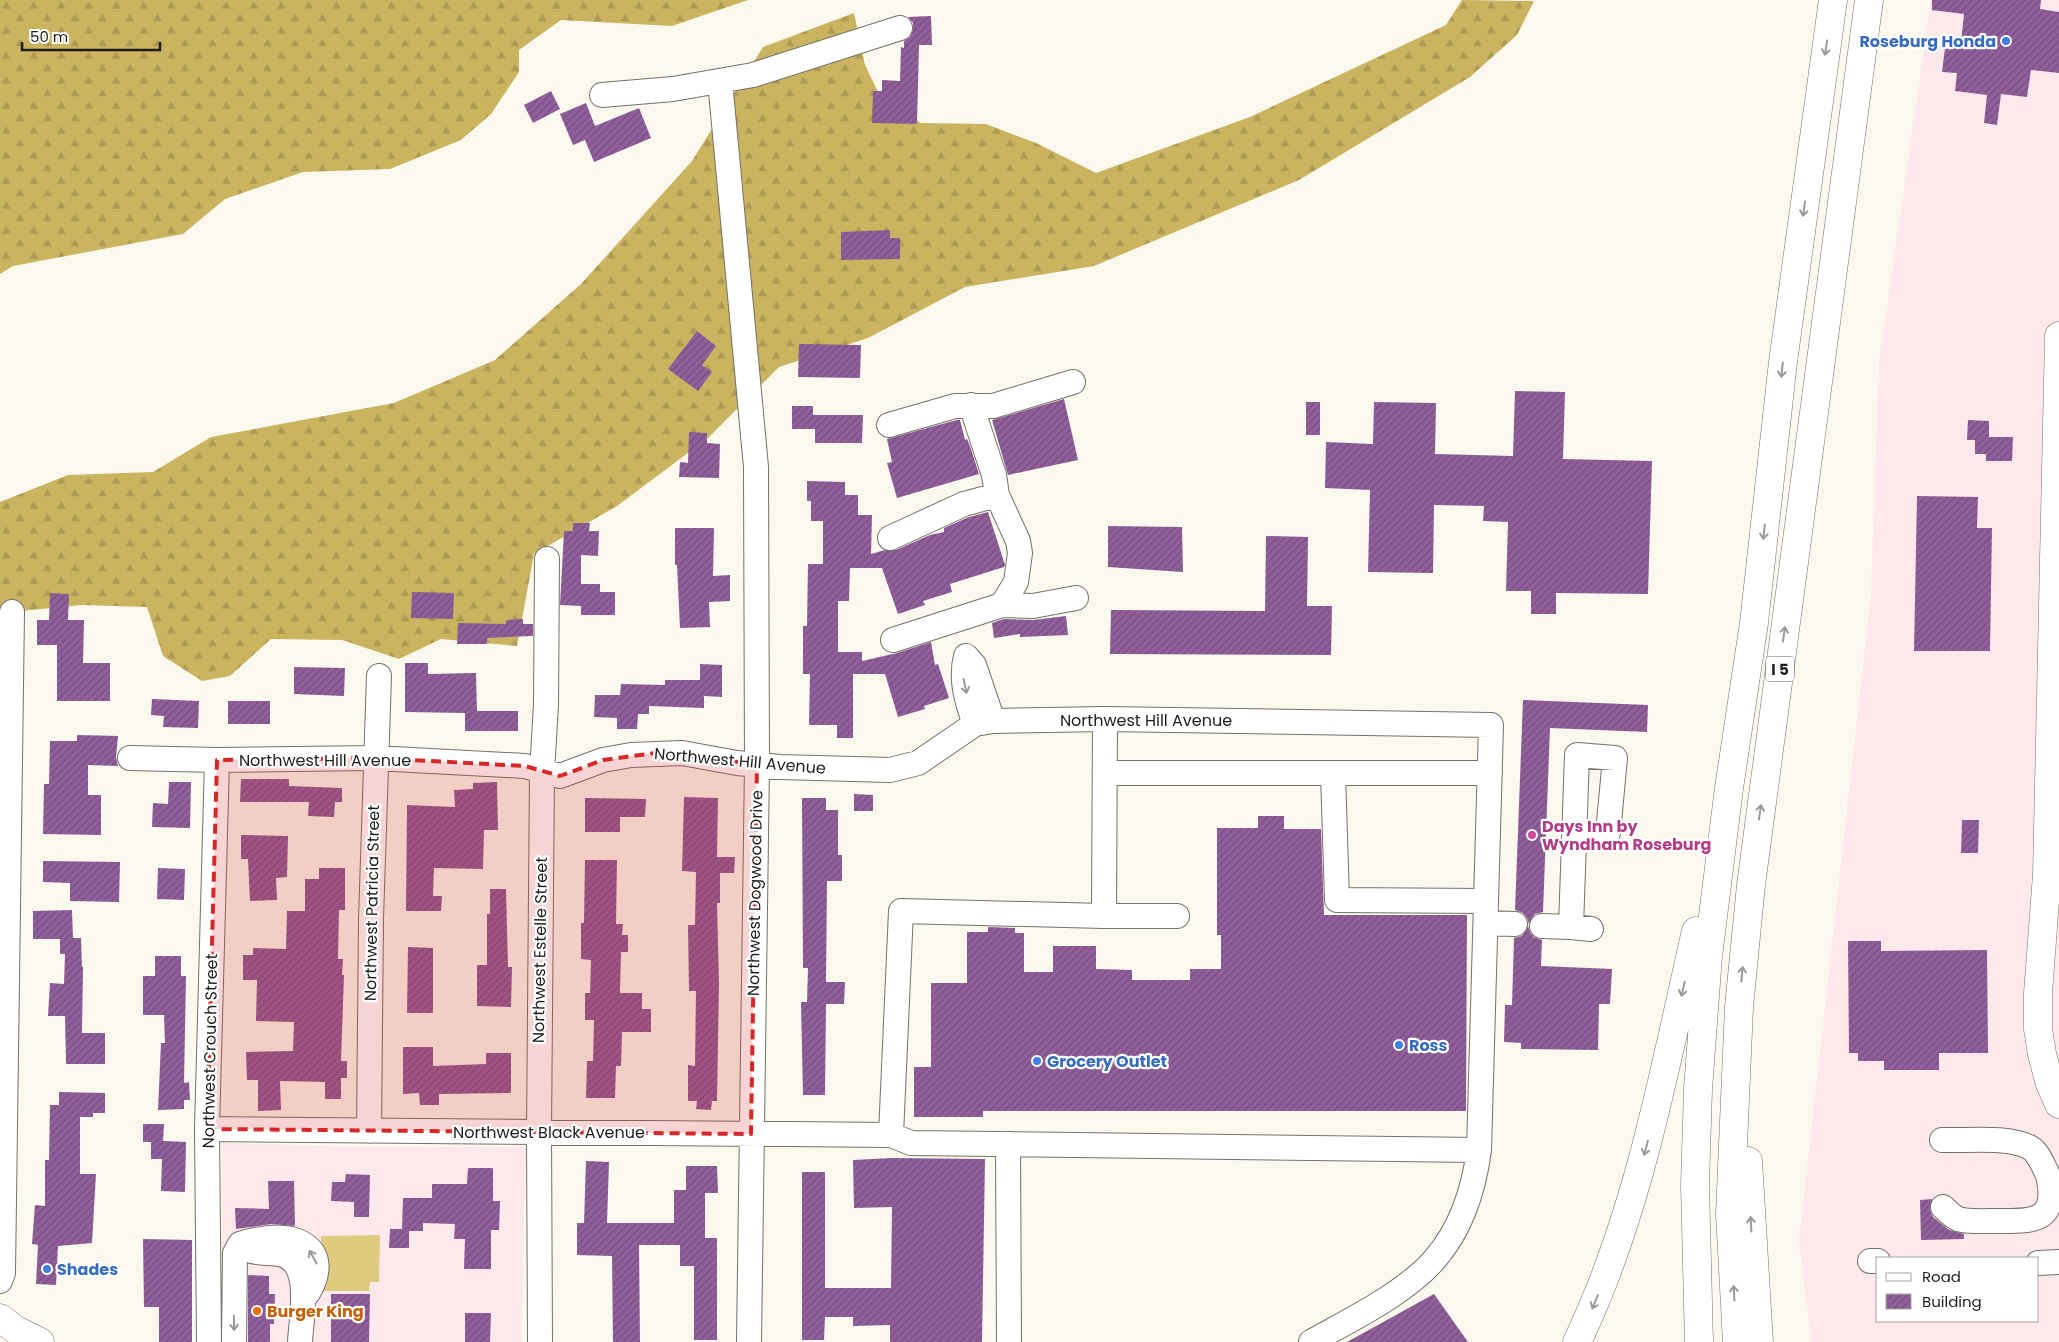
<svg xmlns="http://www.w3.org/2000/svg" width="2059" height="1342" font-family="Poppins,sans-serif">
	<style>
		.commercial { fill: #fde8eb; fill-rule: evenodd }
		.grass { fill: #dfca7e }
		.forest { fill: url(#forest-firs) }
		.building { fill: url(#building-hatch) }
		.lines { fill: none; stroke-linecap: round; stroke-linejoin: round }
		.minor-casing { stroke: #737168; stroke-width: 26 }
		.major-casing { stroke: #737168; stroke-width: 29 }
		.highway-casing { stroke: #737168; stroke-width: 29 }
		.minor { stroke: #fff; stroke-width: 24 }
		.major { stroke: #fff; stroke-width: 28 }
		.highway { stroke: #fff; stroke-width: 28 }
		.oneway { stroke: #9a9998 }
		.marked { fill: #d62828; fill-opacity: 0.2; stroke: #d62828; stroke-width: 4; stroke-dasharray: 10 6; stroke-linejoin: round }
		.shop-dot { fill: #3f7fe0; stroke: #fff; stroke-width: 2 }
		.hotel-dot { fill: #d1479c; stroke: #fff; stroke-width: 2 }
		.food-dot { fill: #e8710a; stroke: #fff; stroke-width: 2 }
		.labels { text-anchor: middle; dominant-baseline: central; stroke-width: 4.5; stroke-linejoin: round; paint-order: stroke }
		.shield { fill: #fff; stroke: #62615f; stroke-width: 1 }
		.shield-label { font-size: 15px; font-weight: bold; fill: #1e1d1a }
		.shop-label { font-size: 16px; font-weight: bold; fill: #366cbe; stroke: #fff; text-anchor: start }
		.street-label { font-size: 16px; fill: #1e1d1a; stroke: #fff }
		.hotel-label { font-size: 16px; font-weight: bold; fill: #b23c85; stroke: #fff; text-anchor: start }
		.food-label { font-size: 16px; font-weight: bold; fill: #c56008; stroke: #fff; text-anchor: start }
	</style>
	<defs>
		<pattern id="forest-firs" width="22" height="20" patternUnits="userSpaceOnUse" patternTransform="scale(1.25)"><rect width="22" height="20" fill="#cab460"/><path d="M5 1l3.5 6h-7zM16 11l3.5 6h-7z" fill="#ad9a53"/></pattern>
		<pattern id="building-hatch" width="6" height="6" patternUnits="userSpaceOnUse" patternTransform="scale(1.25)"><rect width="6" height="6" fill="#915f9b"/><path d="M-1 1l2-2M0 6l6-6M5 7l2-2" fill="none" stroke="#764e7e"/></pattern>
	</defs>
	<rect width="100%" height="100%" fill="#fbf8ed"/>
	<path class="commercial" d="M 1931,0 L 2059,0 L 2059,1342 L 1811,1342 L 1799,1240 L 1871,593 L 1879,363 ZM 1878,1258 L 2038,1258 L 2038,1321 L 1878,1321 Z
		M 222,1143 L 366,1147 L 526,1147 L 521,1342 L 222,1342 Z"/>
	<path class="grass" d="M 380,1235 L 379,1282 L 370,1282 L 369,1291 L 322,1291 L 321,1236 Z"/>
	<path class="forest" d="M 0,0 L 748,0 L 672,26 L 561,20 L 519,50 L 519,72 L 491,114 L 461,140 L 390,169 L 303,172 L 225,199 L 183,234 L 13,266 L 0,274 Z
		M 1462,0 L 1534,1 L 1517,35 L 1470,77 L 1299,180 L 1094,266 L 965,287 L 868,338 L 779,367 L 708,438 L 617,506 L 534,554 L 517,646 L 441,639 L 399,659 L 342,640 L 271,639 L 230,676 L 202,681 L 163,656 L 147,607 L 82,605 L 0,613 L 0,502 L 68,475 L 153,472 L 211,437 L 394,403 L 495,360 L 581,284 L 692,161 L 763,47 L 854,13 L 865,65 L 881,98 L 921,123 L 986,124 L 1036,143 L 1096,173 L 1250,117 L 1446,25 Z"/>
	<path class="building" d="M 1932,0 L 2041,0 L 2040,9 L 2059,12 L 2059,73 L 2031,70 L 2027,97 L 2001,94 L 1997,125 L 1984,123 L 1987,95 L 1955,91 L 1957,73 L 1942,72 L 1946,40 L 1961,42 L 1964,14 L 1932,10 Z
		M 931,16 L 932,45 L 919,45 L 917,124 L 872,123 L 873,91 L 882,91 L 882,80 L 900,81 L 901,47 L 904,48 L 904,41 L 910,37 L 913,30 L 913,23 L 908,17 Z
		M 551,91 L 560,109 L 533,123 L 524,105 Z
		M 586,103 L 595,126 L 639,108 L 651,138 L 594,162 L 585,140 L 573,145 L 560,114 Z
		M 890,230 L 890,238 L 900,238 L 900,259 L 841,260 L 841,232 Z
		M 697,331 L 716,346 L 702,365 L 712,372 L 698,391 L 668,369 Z
		M 799,344 L 861,345 L 860,378 L 798,377 Z
		M 1515,391 L 1565,392 L 1563,459 L 1652,461 L 1648,594 L 1556,593 L 1556,614 L 1531,614 L 1531,591 L 1506,591 L 1508,522 L 1483,521 L 1484,506 L 1434,505 L 1433,573 L 1368,572 L 1370,490 L 1325,488 L 1326,442 L 1373,444 L 1374,402 L 1436,403 L 1435,454 L 1513,456 Z
		M 1064,399 L 1078,460 L 1008,475 L 992,420 Z
		M 1306,402 L 1320,402 L 1320,435 L 1306,435 Z
		M 792,406 L 813,406 L 813,415 L 863,415 L 862,443 L 815,443 L 815,429 L 792,429 Z
		M 957,420 L 960,420 L 965,440 L 967,439 L 970,446 L 979,474 L 897,498 L 887,463 L 892,462 L 887,439 Z
		M 1968,420 L 1989,421 L 1989,437 L 2013,437 L 2012,461 L 1986,461 L 1986,454 L 1975,454 L 1975,440 L 1967,440 Z
		M 689,432 L 707,433 L 707,443 L 720,444 L 719,478 L 679,477 L 680,462 L 688,463 Z
		M 807,481 L 845,482 L 845,495 L 858,495 L 858,515 L 872,515 L 871,554 L 885,550 L 896,550 L 930,535 L 944,532 L 944,528 L 969,517 L 988,512 L 1005,565 L 1004,567 L 950,584 L 952,592 L 923,601 L 925,605 L 898,614 L 882,568 L 850,568 L 849,601 L 838,601 L 838,652 L 862,652 L 862,661 L 897,653 L 931,642 L 935,665 L 938,664 L 949,698 L 924,706 L 925,709 L 898,717 L 885,674 L 853,674 L 853,738 L 837,738 L 837,725 L 809,725 L 810,674 L 803,674 L 803,626 L 807,626 L 808,564 L 823,564 L 823,521 L 811,521 L 811,501 L 807,501 Z
		M 1917,496 L 1978,497 L 1977,528 L 1992,528 L 1990,651 L 1914,651 Z
		M 573,523 L 590,523 L 589,531 L 599,531 L 598,556 L 581,555 L 581,584 L 600,584 L 600,592 L 615,592 L 615,615 L 581,615 L 581,606 L 560,605 L 564,531 L 573,531 Z
		M 1108,526 L 1182,527 L 1183,572 L 1108,567 Z
		M 675,528 L 714,528 L 713,576 L 730,575 L 730,601 L 709,602 L 710,627 L 680,628 L 677,565 L 675,565 Z
		M 1266,536 L 1308,537 L 1307,606 L 1332,606 L 1331,655 L 1110,654 L 1111,610 L 1265,611 Z
		M 412,592 L 454,593 L 453,619 L 411,618 Z
		M 50,593 L 69,594 L 68,620 L 84,620 L 83,663 L 110,663 L 110,701 L 57,701 L 57,645 L 37,645 L 37,620 L 49,620 Z
		M 1066,616 L 1068,635 L 1020,637 L 1020,634 L 994,638 L 992,623 L 1004,619 L 1033,620 Z
		M 523,619 L 523,624 L 533,624 L 533,636 L 487,638 L 487,644 L 457,644 L 458,623 L 506,624 L 506,620 Z
		M 405,663 L 428,663 L 428,674 L 476,673 L 477,711 L 518,711 L 518,731 L 465,731 L 465,713 L 405,712 Z
		M 700,664 L 722,665 L 722,697 L 704,696 L 704,708 L 649,706 L 649,714 L 638,714 L 637,729 L 617,729 L 617,718 L 594,717 L 595,695 L 620,695 L 621,684 L 665,685 L 665,680 L 700,680 Z
		M 294,667 L 345,668 L 344,696 L 294,694 Z
		M 152,699 L 199,701 L 198,728 L 163,727 L 164,716 L 151,715 Z
		M 1523,700 L 1648,705 L 1647,732 L 1550,728 L 1543,912 L 1535,914 L 1529,924 L 1527,918 L 1523,913 L 1515,910 Z
		M 228,701 L 270,701 L 270,724 L 228,724 Z
		M 77,735 L 118,736 L 116,757 L 118,766 L 88,765 L 88,795 L 101,795 L 101,835 L 43,834 L 44,784 L 49,784 L 50,741 L 77,741 Z
		M 241,779 L 289,779 L 289,786 L 342,788 L 342,802 L 335,802 L 334,817 L 308,816 L 309,802 L 240,802 Z
		M 169,782 L 191,782 L 190,828 L 152,827 L 153,803 L 168,804 Z
		M 497,782 L 498,830 L 484,830 L 483,869 L 434,868 L 433,896 L 442,896 L 441,911 L 406,911 L 407,805 L 455,807 L 454,790 L 473,789 L 473,783 Z
		M 854,794 L 873,795 L 873,811 L 854,811 Z
		M 684,797 L 718,798 L 717,857 L 735,857 L 734,873 L 720,873 L 720,903 L 717,903 L 719,983 L 717,1101 L 712,1101 L 711,1110 L 696,1109 L 697,1101 L 688,1101 L 688,1065 L 695,1066 L 696,991 L 689,991 L 688,925 L 695,925 L 696,872 L 682,871 Z
		M 585,798 L 646,799 L 645,817 L 620,817 L 620,832 L 585,832 Z
		M 802,798 L 826,798 L 826,810 L 838,810 L 838,855 L 842,855 L 842,881 L 827,881 L 826,982 L 845,982 L 844,1004 L 826,1004 L 825,1095 L 803,1095 L 801,1002 L 807,1002 L 808,968 L 803,968 Z
		M 1258,816 L 1284,816 L 1284,829 L 1321,829 L 1324,915 L 1467,915 L 1466,1111 L 983,1111 L 983,1117 L 914,1117 L 914,1067 L 931,1067 L 931,983 L 967,983 L 967,932 L 988,932 L 988,927 L 1015,928 L 1015,933 L 1024,933 L 1024,972 L 1053,972 L 1053,946 L 1096,946 L 1096,969 L 1132,970 L 1132,980 L 1190,980 L 1190,969 L 1221,969 L 1221,935 L 1217,935 L 1217,828 L 1258,828 Z
		M 1962,820 L 1979,820 L 1978,853 L 1961,853 Z
		M 241,835 L 288,836 L 287,877 L 276,878 L 277,900 L 250,901 L 248,859 L 241,859 Z
		M 585,860 L 617,860 L 616,924 L 623,924 L 622,935 L 628,935 L 628,952 L 621,952 L 620,993 L 642,993 L 642,1009 L 651,1009 L 651,1032 L 622,1032 L 621,1066 L 616,1066 L 615,1098 L 586,1098 L 587,1061 L 593,1061 L 594,1020 L 585,1020 L 585,993 L 590,993 L 591,960 L 581,959 L 581,923 L 584,923 Z
		M 43,861 L 120,862 L 119,902 L 70,901 L 70,883 L 43,882 Z
		M 158,868 L 185,869 L 184,900 L 157,899 Z
		M 319,868 L 345,868 L 345,910 L 339,910 L 338,959 L 343,959 L 342,975 L 344,975 L 341,1061 L 347,1061 L 347,1078 L 341,1078 L 341,1099 L 325,1099 L 325,1082 L 280,1081 L 281,1110 L 258,1111 L 258,1080 L 247,1080 L 246,1052 L 293,1051 L 294,1022 L 256,1021 L 257,980 L 243,980 L 243,955 L 253,955 L 253,948 L 286,949 L 287,911 L 305,911 L 305,879 L 319,879 Z
		M 490,889 L 506,889 L 508,967 L 512,967 L 511,1007 L 477,1006 L 477,965 L 487,965 L 487,914 L 490,914 Z
		M 72,910 L 73,938 L 81,938 L 82,967 L 83,967 L 82,1033 L 105,1033 L 105,1064 L 66,1064 L 65,1016 L 48,1016 L 50,983 L 64,984 L 65,954 L 60,954 L 60,939 L 33,939 L 33,911 Z
		M 1528,926 L 1530,932 L 1534,937 L 1542,940 L 1541,966 L 1612,969 L 1610,1004 L 1599,1004 L 1598,1050 L 1521,1049 L 1521,1043 L 1504,1042 L 1505,1005 L 1512,1005 L 1514,938 L 1522,936 Z
		M 1848,941 L 1881,941 L 1881,951 L 1987,950 L 1988,1053 L 1939,1053 L 1939,1070 L 1884,1070 L 1884,1061 L 1858,1061 L 1858,1053 L 1849,1053 Z
		M 408,947 L 433,948 L 433,1013 L 407,1013 Z
		M 155,956 L 181,956 L 181,976 L 186,976 L 184,1083 L 189,1082 L 190,1100 L 184,1100 L 184,1109 L 158,1110 L 161,1043 L 165,1043 L 164,1015 L 143,1015 L 143,976 L 155,976 Z
		M 403,1047 L 433,1047 L 433,1066 L 486,1064 L 486,1053 L 511,1053 L 511,1093 L 439,1094 L 439,1105 L 420,1105 L 419,1093 L 403,1094 Z
		M 59,1092 L 105,1093 L 105,1113 L 93,1113 L 93,1117 L 80,1117 L 80,1174 L 96,1174 L 92,1243 L 58,1246 L 56,1285 L 36,1284 L 38,1245 L 32,1244 L 35,1205 L 45,1206 L 45,1160 L 49,1160 L 50,1105 L 59,1105 Z
		M 143,1124 L 164,1124 L 163,1141 L 186,1142 L 185,1192 L 161,1191 L 162,1159 L 151,1159 L 151,1142 L 143,1142 Z
		M 892,1158 L 985,1159 L 982,1342 L 890,1342 L 890,1325 L 853,1326 L 853,1317 L 825,1317 L 824,1340 L 802,1340 L 802,1172 L 825,1172 L 825,1288 L 891,1288 L 892,1207 L 854,1208 L 853,1160 Z
		M 586,1161 L 609,1162 L 607,1223 L 674,1223 L 674,1190 L 686,1190 L 686,1166 L 717,1166 L 718,1193 L 705,1193 L 705,1238 L 717,1238 L 717,1340 L 694,1340 L 694,1266 L 680,1266 L 680,1245 L 639,1245 L 640,1342 L 613,1342 L 612,1256 L 577,1255 L 577,1223 L 584,1223 Z
		M 468,1168 L 493,1168 L 493,1201 L 500,1201 L 499,1230 L 491,1230 L 491,1269 L 464,1269 L 465,1239 L 454,1239 L 455,1224 L 423,1223 L 423,1231 L 409,1231 L 409,1248 L 389,1248 L 390,1229 L 402,1229 L 403,1198 L 432,1198 L 432,1184 L 467,1184 Z
		M 346,1174 L 370,1175 L 369,1217 L 354,1217 L 354,1202 L 331,1201 L 332,1182 L 345,1182 Z
		M 268,1181 L 294,1181 L 295,1226 L 271,1224 L 236,1229 L 235,1208 L 269,1209 Z
		M 1932,1199 L 1930,1210 L 1933,1217 L 1949,1230 L 1964,1234 L 1964,1239 L 1921,1240 L 1920,1200 Z
		M 143,1239 L 192,1240 L 192,1342 L 159,1342 L 159,1307 L 144,1307 Z
		M 248,1275 L 269,1276 L 269,1294 L 275,1294 L 274,1324 L 270,1324 L 270,1342 L 248,1342 Z
		M 331,1294 L 370,1294 L 369,1342 L 331,1342 Z
		M 1434,1294 L 1468,1342 L 1347,1342 Z
		M 465,1313 L 491,1313 L 490,1342 L 465,1342 Z"/>
	<g class="lines">
		<defs>
			<path id="minor" d="M 720,81 L 756,467 L 757,764 L 749,1342
				M 602,95 L 673,89 L 753,75 L 900,28
				M 971,405 L 994,475 L 997,495 L 1018,541 L 1020,553 L 1016,582 L 1002,605
				M 889,425 L 955,406 L 993,406 L 1073,382
				M 890,538 L 964,504 L 997,495
				M 893,640 L 1002,605 L 1033,606 L 1076,598
				M 975,724 C 967,702 960,680 966,656 L 974,665 L 993,721
				M 130,758 L 217,760 L 375,758 L 525,766 L 560,776 L 603,760 L 631,755 L 682,753 L 737,763 L 780,767 L 890,770 L 918,763 L 975,724 L 993,721 L 1105,719 L 1491,725 L 1479,1150 C 1474,1188 1461,1229 1435,1259 C 1406,1293 1350,1320 1311,1342
				M 1105,773 L 1490,773
				M 1333,773 L 1337,900 L 1486,901
				M 1574,842 L 1608,833 L 1615,758 L 1577,755 L 1571,927 L 1591,929
				M 1104,916 L 1177,916
				M 1486,923 L 1515,924
				M 1542,926 L 1571,927
				M 207,1129 L 891,1135 L 911,1143 L 1479,1150
				M 369,1131 L 371,919 L 379,676
				M 891,1135 L 901,911 L 1104,916 L 1105,719
				M 1942,1140 C 1967,1141 2007,1136 2029,1147 C 2039,1152 2043,1166 2048,1175 C 2059,1224 2031,1221 1996,1221 C 1987,1221 1966,1222 1958,1219 C 1953,1217 1947,1211 1943,1207
				M 1008,1144 L 1009,1342
				M 252,1251 C 262,1254 273,1252 283,1255 C 313,1264 301,1319 300,1342
				M 1870,1261 L 1878,1261
				M 2038,1263 L 2059,1262
				M 0,1281 L 3,1273 L 12,612
				M 209,1342 L 207,1129 L 217,760
				M 234,1342 L 235,1253 L 240,1244 C 256,1239 275,1235 291,1239 C 326,1248 320,1278 303,1300
				M 540,1342 L 539,1132 L 542,772 L 546,704 L 547,559"/>
			<path id="major" d="M 2059,336 L 2047,875 L 2038,993 L 2038,1029 L 2042,1054 L 2050,1084 L 2059,1104
				M 0,1318 L 16,1330 L 40,1342"/>
			<path id="highway" d="M 1748,1161 L 1759,1342
				M 1577,1342 C 1639,1213 1664,1070 1696,931
				M 1699,1342 L 1695,1185 L 1698,1089 L 1708,956 L 1729,788 L 1754,623 L 1783,362 L 1833,0
				M 1737,1342 L 1730,1214 L 1739,1007 L 1751,885 L 1869,0"/>
		</defs>
		<use href="#minor" class="minor-casing"/>
		<use href="#major" class="major-casing"/>
		<use href="#highway" class="highway-casing"/>
		<use href="#minor" class="minor"/>
		<use href="#major" class="major"/>
		<use href="#highway" class="highway"/>
	</g>
	<defs><path id="oneway-shaft" d="M-6 0H5M1.5-3L5.5 0L1.5 3" fill="none" stroke-width="1.6" stroke-linecap="round" stroke-linejoin="round" transform="scale(1.25)"/></defs>
	<g class="oneway">
		<use href="#oneway-shaft" transform="translate(1826 48) rotate(98)"/>
		<use href="#oneway-shaft" transform="translate(1804 209) rotate(98)"/>
		<use href="#oneway-shaft" transform="translate(1782 370) rotate(96)"/>
		<use href="#oneway-shaft" transform="translate(1764 532) rotate(96)"/>
		<use href="#oneway-shaft" transform="translate(1784 634) rotate(-82)"/>
		<use href="#oneway-shaft" transform="translate(965 686) rotate(78)"/>
		<use href="#oneway-shaft" transform="translate(1760 812) rotate(-82)"/>
		<use href="#oneway-shaft" transform="translate(1742 974) rotate(-85)"/>
		<use href="#oneway-shaft" transform="translate(1683 989) rotate(103)"/>
		<use href="#oneway-shaft" transform="translate(1646 1148) rotate(105)"/>
		<use href="#oneway-shaft" transform="translate(1751 1224) rotate(-93)"/>
		<use href="#oneway-shaft" transform="translate(313 1257) rotate(-119)"/>
		<use href="#oneway-shaft" transform="translate(1734 1293) rotate(-93)"/>
		<use href="#oneway-shaft" transform="translate(1595 1302) rotate(113)"/>
		<use href="#oneway-shaft" transform="translate(234 1323) rotate(89)"/>
	</g>
	<path class="marked" d="M 655,753 L 757,764 L 751,1134 L 207,1129 L 217,760 L 375,758 L 525,766 L 560,776 L 603,760 Z"/>
	<g class="shop-dot">
		<circle cx="2006" cy="41" r="5"/>
		<circle cx="1399" cy="1045" r="5"/>
		<circle cx="1037" cy="1061" r="5"/>
		<circle cx="47" cy="1269" r="5"/>
	</g>
	<circle class="hotel-dot" cx="1532" cy="835" r="5"/>
	<circle class="food-dot" cx="257" cy="1311" r="5"/>
	<g class="labels">
		<rect class="shield" x="1766" y="656.5" width="28" height="25" rx="4"/>
		<g class="shield-label">
			<text x="1780" y="669">I 5</text>
		</g>
		<g class="shop-label">
			<text x="1996" y="41" text-anchor="end">Roseburg Honda</text>
			<text x="1409" y="1045">Ross</text>
			<text x="1047" y="1061">Grocery Outlet</text>
			<text x="57" y="1269">Shades</text>
		</g>
		<g class="street-label">
			<text x="1146" y="720">Northwest Hill Avenue</text>
			<text x="325" y="760">Northwest Hill Avenue</text>
			<text transform="translate(740 761) rotate(5)">Northwest Hill Avenue</text>
			<text transform="translate(755 893) rotate(-89)">Northwest Dogwood Drive</text>
			<text transform="translate(372 903) rotate(-89)">Northwest Patricia Street</text>
			<text transform="translate(540 950) rotate(-89)">Northwest Estelle Street</text>
			<text transform="translate(210 1051) rotate(-89)">Northwest Crouch Street</text>
			<text x="549" y="1132">Northwest Black Avenue</text>
		</g>
		<g class="hotel-label">
			<text x="1542" y="826">Days Inn by<tspan x="1542" dy="18">Wyndham Roseburg</tspan></text>
		</g>
		<g class="food-label">
			<text x="267" y="1311">Burger King</text>
		</g>
	</g>
	<rect x="1876" y="1257" width="162" height="65" fill="#ffffff" stroke="#a5a5a3"/>
	<rect x="1886" y="1273" width="25" height="8" fill="#ffffff" stroke="#a5a5a3"/>
	<text x="1922" y="1282" font-size="15" fill="#1e1d1a">Road</text>
	<rect x="1886" y="1294" width="25" height="15" fill="url(#building-hatch)" stroke="#a5a5a3"/>
	<text x="1922" y="1307" font-size="15" fill="#1e1d1a">Building</text>
	<path d="M22 42v8h138v-8" fill="none" stroke="#1e1d1a" stroke-width="2.5"/>
	<text x="30" y="42" font-size="15" fill="#1e1d1a" stroke="#ffffff" stroke-width="4" paint-order="stroke">50 m</text>
</svg>
